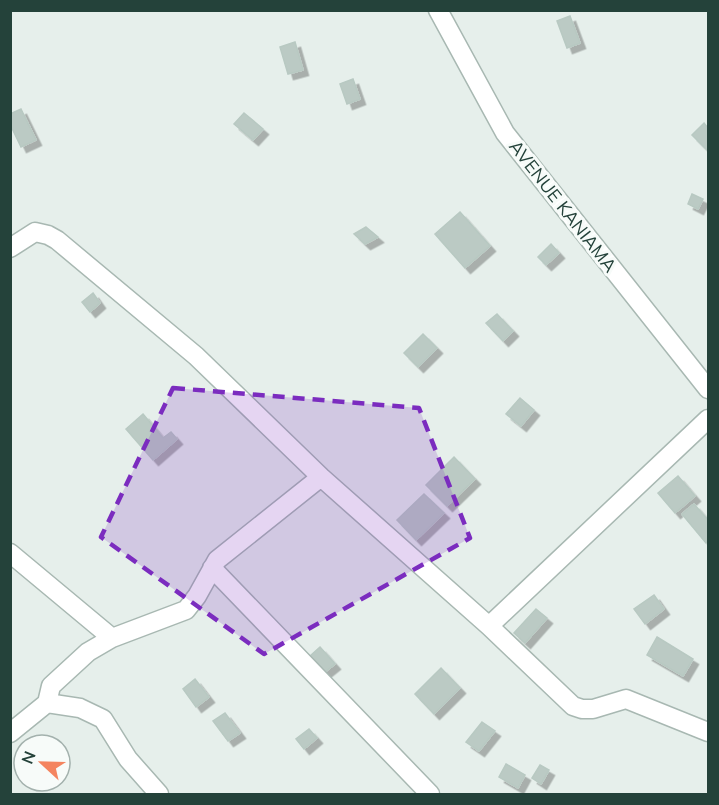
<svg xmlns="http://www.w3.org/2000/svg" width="719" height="805" font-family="Mulish,sans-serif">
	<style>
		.building { fill: #bbcac4; stroke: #b8c9c2; stroke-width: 1.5; filter: url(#shadow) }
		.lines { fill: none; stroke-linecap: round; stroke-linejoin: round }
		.minor-casing { stroke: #a8b8b2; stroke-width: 21 }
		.minor { stroke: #fff; stroke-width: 18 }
		.marked { fill: #7b2cbf; fill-opacity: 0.2; stroke: #7b2cbf; stroke-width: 4.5; stroke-dasharray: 12 8; stroke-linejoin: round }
		.labels { text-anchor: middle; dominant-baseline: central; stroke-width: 6; stroke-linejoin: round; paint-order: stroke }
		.street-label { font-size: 18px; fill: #24423a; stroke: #f7fbf9 }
	</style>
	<defs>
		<filter id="shadow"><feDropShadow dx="5.5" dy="5.5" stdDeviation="0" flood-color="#0004"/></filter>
	</defs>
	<rect width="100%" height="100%" fill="#e6efeb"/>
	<path class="building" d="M 570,16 L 580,43 L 567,48 L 557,21 Z
		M 295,42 L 303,70 L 288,74 L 280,47 Z
		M 353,79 L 360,99 L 347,104 L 340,84 Z
		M 21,109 L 36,140 L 21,147 L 10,124 L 10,114 Z
		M 244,113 L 263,129 L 253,140 L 234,124 Z
		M 704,123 L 708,128 L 708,151 L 692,135 Z
		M 692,194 L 703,199 L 698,209 L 688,204 Z
		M 460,212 L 490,246 L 465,268 L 435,234 Z
		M 366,227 L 378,237 L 365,244 L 354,234 Z
		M 551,244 L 559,253 L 546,265 L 538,257 Z
		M 93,293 L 100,303 L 90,312 L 82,302 Z
		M 497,314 L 513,331 L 503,341 L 486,323 Z
		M 423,334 L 437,348 L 418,367 L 404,353 Z
		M 520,398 L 534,410 L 521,426 L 506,414 Z
		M 143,414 L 163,438 L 171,432 L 177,439 L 153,460 L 126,429 Z
		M 454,457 L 475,479 L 447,506 L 426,485 Z
		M 678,476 L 695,496 L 675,513 L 658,493 Z
		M 424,494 L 444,513 L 416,540 L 397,520 Z
		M 694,504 L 708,520 L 708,541 L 706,543 L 682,514 Z
		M 654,595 L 664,609 L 645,624 L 634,609 Z
		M 536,609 L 547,618 L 525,643 L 514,633 Z
		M 657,637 L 693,659 L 683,676 L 647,655 Z
		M 320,647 L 335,664 L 325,672 L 310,656 Z
		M 441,668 L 460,688 L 434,714 L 415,694 Z
		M 195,679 L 209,697 L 196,707 L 183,689 Z
		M 225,713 L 240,733 L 228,741 L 213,721 Z
		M 482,722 L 495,731 L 479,751 L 466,742 Z
		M 309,729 L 317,738 L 304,749 L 296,739 Z
		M 506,764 L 525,775 L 518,788 L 499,777 Z
		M 540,765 L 549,770 L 541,784 L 532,778 Z"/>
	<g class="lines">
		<defs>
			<path id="minor" d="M 438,10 L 505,133 L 708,389
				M 10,248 L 35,232 L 48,235 L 57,240 L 196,356 L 321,477 L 489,626 L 573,706 L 582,709 L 593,709 L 626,699 L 708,732
				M 10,553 L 112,638
				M 212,568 L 430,794
				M 489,626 L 708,419
				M 47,703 L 51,686 L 88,652 L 112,638 L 186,610 L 197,596 L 217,560 L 321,477
				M 10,733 L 47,703 L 80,708 L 103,719 L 128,759 L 159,794"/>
		</defs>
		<use href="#minor" class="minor-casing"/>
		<use href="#minor" class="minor"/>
	</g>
	<path class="marked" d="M 173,388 L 419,408 L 470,538 L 264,654 L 101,537 Z"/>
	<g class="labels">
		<g class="street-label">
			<text transform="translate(563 206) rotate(52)">AVENUE KANIAMA</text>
		</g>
	</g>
	<rect width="719" height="805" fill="none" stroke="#24423a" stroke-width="24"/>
	<g transform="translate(42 763) rotate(292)"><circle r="28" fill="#f7fbf9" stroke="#a3b1ad" stroke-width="1.5"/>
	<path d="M0-4.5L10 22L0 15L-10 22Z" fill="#f4845f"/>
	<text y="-9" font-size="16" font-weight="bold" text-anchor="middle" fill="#24423a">N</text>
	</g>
</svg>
